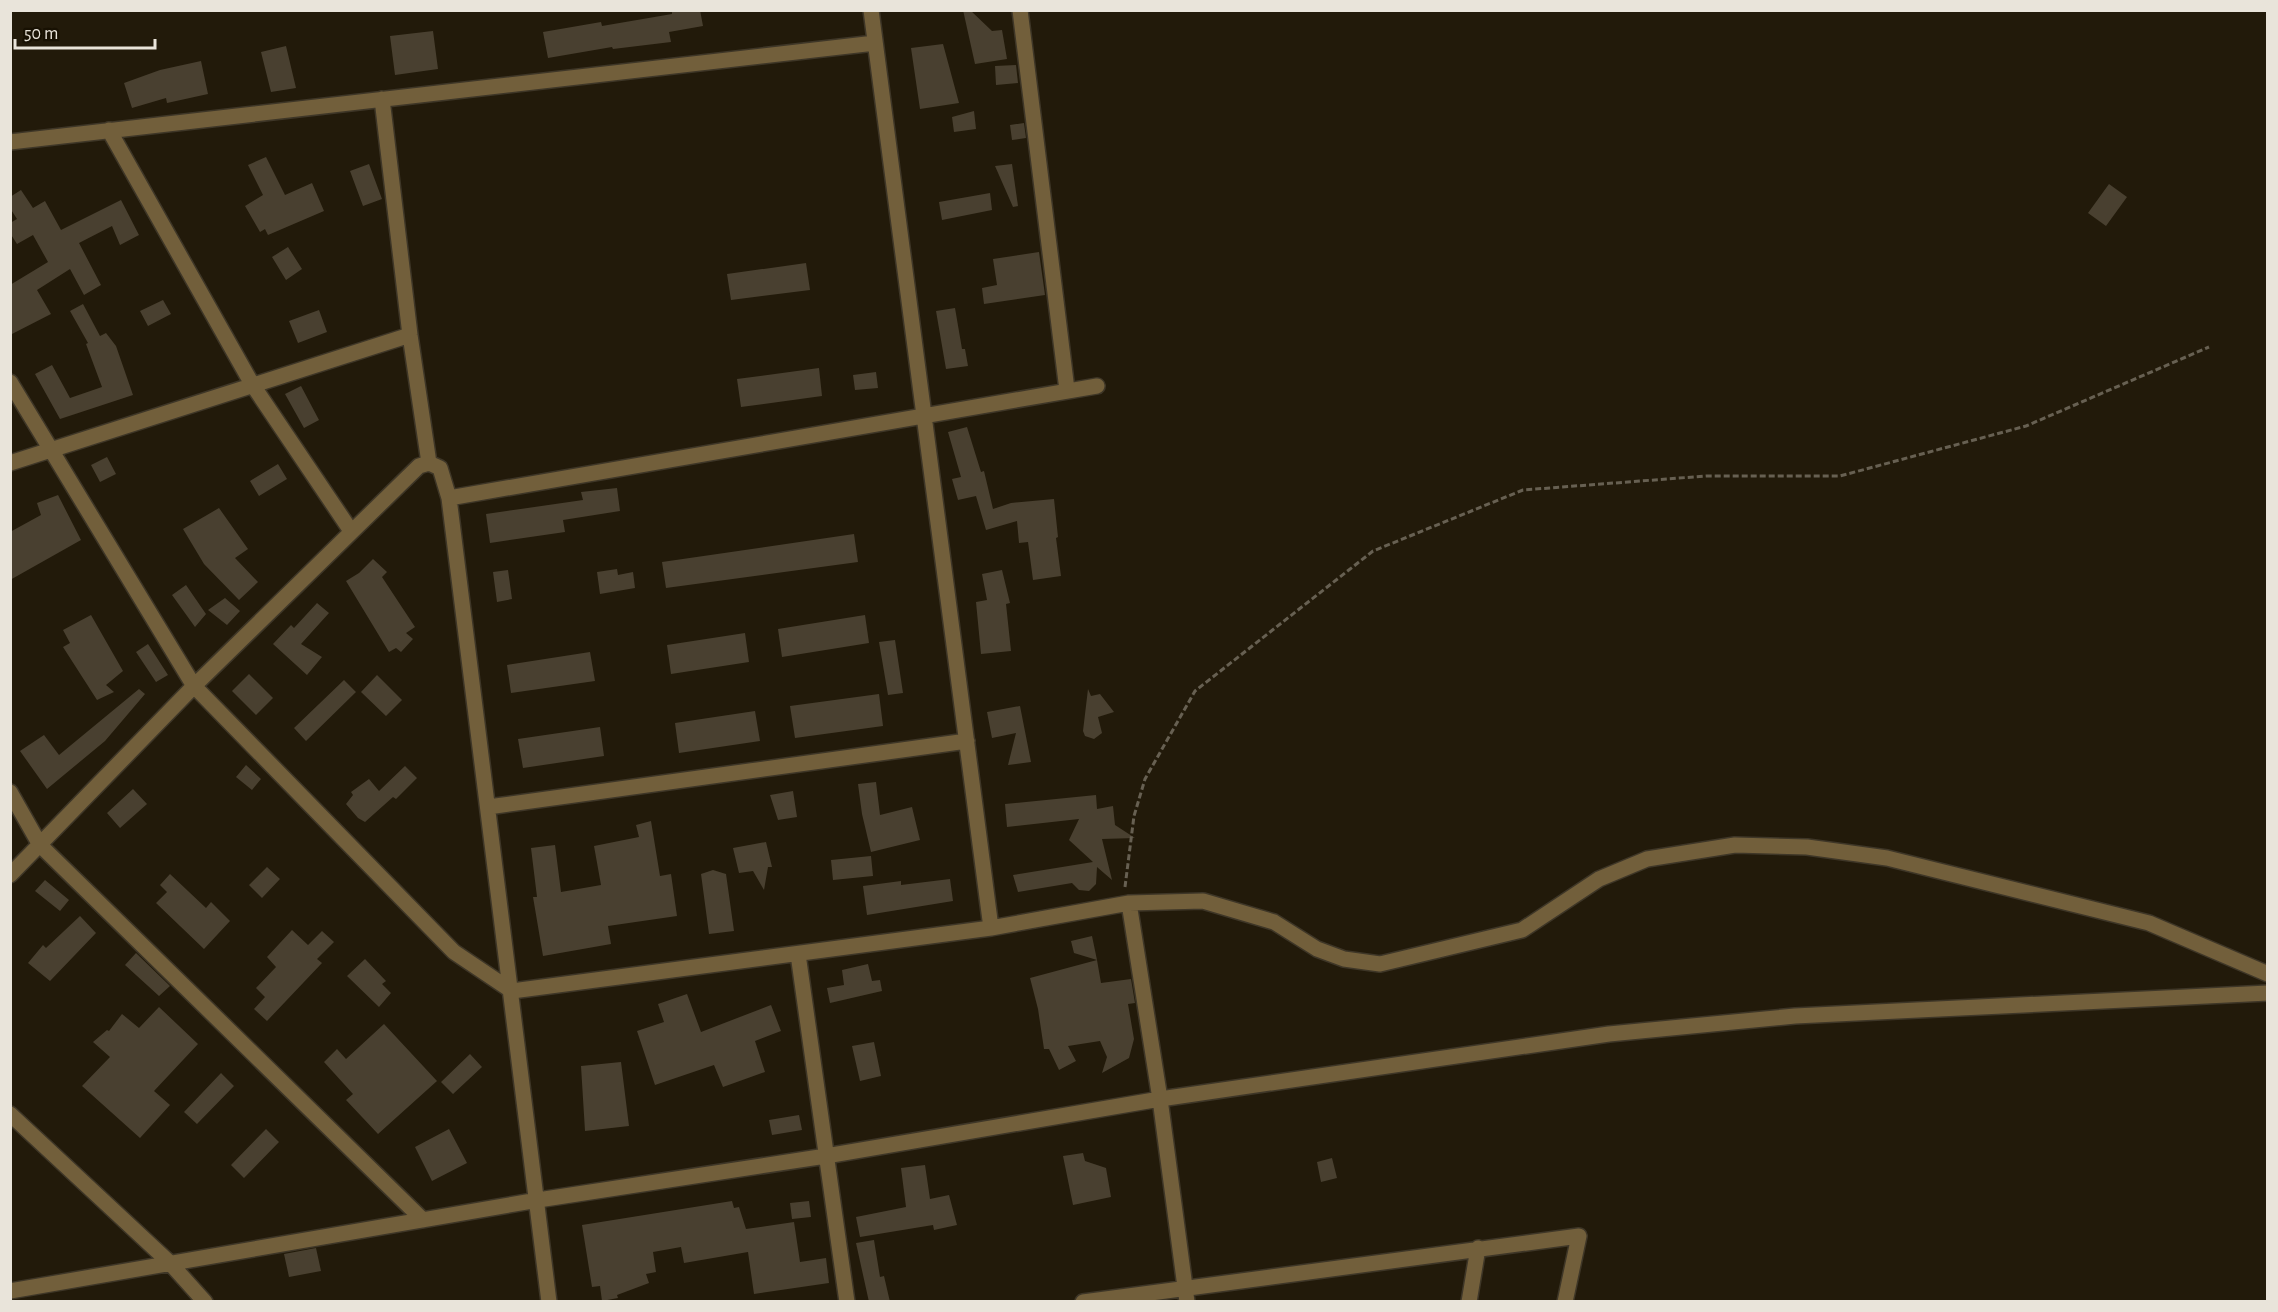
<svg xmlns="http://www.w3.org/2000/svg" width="2278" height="1312" font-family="'Alegreya Sans',sans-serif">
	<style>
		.building { fill: #494030 }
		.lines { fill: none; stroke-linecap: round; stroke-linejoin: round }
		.street-casing { stroke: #3e3627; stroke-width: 18 }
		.path { stroke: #676052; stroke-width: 3; stroke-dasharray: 6 3; stroke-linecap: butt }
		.street { stroke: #725f3b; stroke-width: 15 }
	</style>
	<rect width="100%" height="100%" fill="#221a0a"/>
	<path class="building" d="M 672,10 L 700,10 L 703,26 L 669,32 L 671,42 L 613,49 L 612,47 L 548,58 L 543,32 L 601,22 L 602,26 L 672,14 Z
		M 963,10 L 970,10 L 992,31 L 1002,30 L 1007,59 L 975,64 Z
		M 433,31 L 438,69 L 395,75 L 390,36 Z
		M 943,44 L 959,103 L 920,109 L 911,48 Z
		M 286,46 L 296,88 L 271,92 L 261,52 Z
		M 201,61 L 208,94 L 167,103 L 166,98 L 132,108 L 124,83 L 160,70 Z
		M 1016,65 L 1018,83 L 996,85 L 995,66 Z
		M 974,111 L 976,129 L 954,132 L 952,117 Z
		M 1024,123 L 1026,138 L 1012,140 L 1010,125 Z
		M 266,157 L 285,195 L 312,183 L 324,211 L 268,235 L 265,229 L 260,232 L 245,206 L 263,195 L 248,165 Z
		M 369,164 L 382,199 L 363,206 L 350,171 Z
		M 1012,164 L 1018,206 L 1013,207 L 995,166 Z
		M 2109,184 L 2127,197 L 2106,226 L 2088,213 Z
		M 21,190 L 33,208 L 45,201 L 61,230 L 121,200 L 139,235 L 120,245 L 112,226 L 79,243 L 101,285 L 84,295 L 70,269 L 37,290 L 51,314 L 10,335 L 10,285 L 48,262 L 33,235 L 17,244 L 10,233 L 10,223 L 17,219 L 10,208 L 10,197 Z
		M 990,193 L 992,210 L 942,220 L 939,202 Z
		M 288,247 L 302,269 L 286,280 L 272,257 Z
		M 1039,252 L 1045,295 L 984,304 L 982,288 L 997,285 L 993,259 Z
		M 806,263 L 810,290 L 731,300 L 727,274 Z
		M 163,300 L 171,314 L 148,326 L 140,311 Z
		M 83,304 L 100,336 L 106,333 L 116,346 L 133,395 L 60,419 L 35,374 L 52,365 L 70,398 L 102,387 L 86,344 L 88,343 L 70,311 Z
		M 955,308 L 962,349 L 965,349 L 968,366 L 946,369 L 936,311 Z
		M 319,310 L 327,332 L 298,343 L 289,321 Z
		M 819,368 L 822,396 L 741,407 L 737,379 Z
		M 876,372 L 878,388 L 855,390 L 853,375 Z
		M 301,386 L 319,420 L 304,428 L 285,394 Z
		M 967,427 L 981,472 L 984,471 L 993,509 L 1011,503 L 1054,499 L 1058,537 L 1056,538 L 1061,576 L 1033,580 L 1028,542 L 1019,543 L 1017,521 L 986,530 L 976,496 L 958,500 L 952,479 L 961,477 L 948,432 Z
		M 107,457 L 116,474 L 100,482 L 91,465 Z
		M 278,464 L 287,479 L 259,496 L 250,481 Z
		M 617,488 L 620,511 L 563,520 L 565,532 L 490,543 L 486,514 L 583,500 L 581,492 Z
		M 58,495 L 81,540 L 10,580 L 10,532 L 41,515 L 37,503 Z
		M 219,508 L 248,549 L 235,558 L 258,582 L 239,600 L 204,564 L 183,529 Z
		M 854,534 L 858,562 L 666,588 L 662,562 Z
		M 373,559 L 387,572 L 382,577 L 415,627 L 406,633 L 413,639 L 401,652 L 396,648 L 389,652 L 346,581 L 359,573 Z
		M 617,569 L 618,575 L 633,572 L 635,588 L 600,594 L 597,572 Z
		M 508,570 L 512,599 L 497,602 L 493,572 Z
		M 1002,570 L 1010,603 L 1006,604 L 1011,651 L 981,654 L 976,602 L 987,600 L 982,574 Z
		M 186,585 L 206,614 L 195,627 L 172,595 Z
		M 225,598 L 240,611 L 227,625 L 208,610 Z
		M 317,603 L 329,613 L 301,644 L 322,657 L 307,675 L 273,644 L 291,625 L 294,628 Z
		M 91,615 L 123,671 L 106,685 L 114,692 L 97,700 L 63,647 L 70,643 L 63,630 Z
		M 865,615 L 869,643 L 782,657 L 778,629 Z
		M 745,633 L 749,662 L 671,674 L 667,645 Z
		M 895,640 L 903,693 L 888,695 L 879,642 Z
		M 148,644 L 168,675 L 156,682 L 136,652 Z
		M 590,652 L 595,681 L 511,693 L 507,665 Z
		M 249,674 L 273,698 L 256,715 L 232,691 Z
		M 377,675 L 402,700 L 386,716 L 361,692 Z
		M 344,680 L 356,692 L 306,741 L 294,728 Z
		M 139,689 L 145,694 L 105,741 L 47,789 L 20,751 L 44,735 L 59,755 Z
		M 1088,689 L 1091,696 L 1100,694 L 1114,712 L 1098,717 L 1102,733 L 1094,739 L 1085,736 L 1083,731 Z
		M 879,694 L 883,726 L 795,738 L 790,706 Z
		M 1020,706 L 1031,762 L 1008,765 L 1016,733 L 992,738 L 987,712 Z
		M 755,711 L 760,741 L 679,753 L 675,723 Z
		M 600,727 L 604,756 L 523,768 L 518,739 Z
		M 246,765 L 261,779 L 252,790 L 236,777 Z
		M 405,766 L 417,778 L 396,799 L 393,797 L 365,822 L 358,818 L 346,804 L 353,795 L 351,792 L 369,779 L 379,791 Z
		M 876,782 L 880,815 L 912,807 L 920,840 L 871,852 L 862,814 L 858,784 Z
		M 133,789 L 147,804 L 120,828 L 107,813 Z
		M 793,791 L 797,817 L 778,820 L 770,795 Z
		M 1096,795 L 1097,809 L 1113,806 L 1115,825 L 1135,838 L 1102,839 L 1112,880 L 1097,867 L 1096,884 L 1089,891 L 1079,890 L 1072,883 L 1018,892 L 1013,875 L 1093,862 L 1069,840 L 1079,819 L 1007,827 L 1005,804 Z
		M 651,821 L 660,876 L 671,874 L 677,916 L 608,926 L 611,944 L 543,956 L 533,897 L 537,897 L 531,848 L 555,845 L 561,892 L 601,885 L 594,846 L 639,837 L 636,825 Z
		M 766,842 L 772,867 L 768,867 L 764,890 L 753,871 L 739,873 L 733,848 Z
		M 871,856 L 873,876 L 833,880 L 831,860 Z
		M 267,867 L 280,879 L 262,898 L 249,885 Z
		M 713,870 L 726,874 L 734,931 L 709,934 L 701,874 Z
		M 170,874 L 206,908 L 211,902 L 230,921 L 204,949 L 156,903 L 167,892 L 160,885 Z
		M 950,879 L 953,901 L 867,915 L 863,886 L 901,881 L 901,885 Z
		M 45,880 L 69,900 L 60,911 L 35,891 Z
		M 80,916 L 96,933 L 50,981 L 28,963 L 43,945 L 46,948 Z
		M 292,930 L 308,945 L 322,931 L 334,942 L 317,959 L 322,963 L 267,1021 L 254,1009 L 265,997 L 256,988 L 276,967 L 267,957 Z
		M 1092,936 L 1097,960 L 1074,953 L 1071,941 Z
		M 136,953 L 170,986 L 159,996 L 125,965 Z
		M 365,959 L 386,981 L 382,984 L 391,993 L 379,1007 L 347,976 Z
		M 1097,960 L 1101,983 L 1131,979 L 1135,1003 L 1128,1004 L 1134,1039 L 1129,1058 L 1102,1073 L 1107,1057 L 1100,1041 L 1068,1046 L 1076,1061 L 1059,1070 L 1049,1049 L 1044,1049 L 1038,1009 L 1030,978 Z
		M 868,964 L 872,981 L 880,980 L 882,991 L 830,1003 L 827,988 L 844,985 L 842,970 Z
		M 687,994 L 701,1032 L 771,1005 L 781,1031 L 755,1041 L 765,1072 L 723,1087 L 714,1065 L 655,1085 L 637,1031 L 664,1022 L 658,1004 Z
		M 159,1007 L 198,1044 L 154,1091 L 170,1105 L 140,1138 L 82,1086 L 110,1057 L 93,1042 L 107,1030 L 109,1031 L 122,1014 L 139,1028 Z
		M 384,1024 L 437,1081 L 378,1134 L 346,1100 L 353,1094 L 324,1062 L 337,1049 L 346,1059 Z
		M 874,1042 L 881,1076 L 860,1081 L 852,1046 Z
		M 470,1054 L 482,1067 L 453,1094 L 441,1082 Z
		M 621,1062 L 629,1126 L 585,1131 L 581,1066 Z
		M 221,1073 L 234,1086 L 197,1124 L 184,1112 Z
		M 799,1115 L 802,1130 L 772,1135 L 769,1120 Z
		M 266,1129 L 279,1142 L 244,1178 L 231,1165 Z
		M 449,1129 L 467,1163 L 432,1181 L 415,1147 Z
		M 1083,1153 L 1085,1161 L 1106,1168 L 1111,1197 L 1073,1205 L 1063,1156 Z
		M 1332,1158 L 1337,1178 L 1321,1182 L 1317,1162 Z
		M 925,1165 L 930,1199 L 949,1195 L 957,1225 L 934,1230 L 933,1225 L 860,1237 L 856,1217 L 906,1207 L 901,1168 Z
		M 732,1201 L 734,1208 L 739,1207 L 746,1229 L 794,1222 L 800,1262 L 826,1258 L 829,1283 L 754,1294 L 748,1252 L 684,1263 L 681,1247 L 653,1252 L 656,1272 L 646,1274 L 649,1283 L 617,1295 L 618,1298 L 602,1301 L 600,1286 L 592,1287 L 582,1225 Z
		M 809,1201 L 811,1217 L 792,1219 L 790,1203 Z
		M 874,1240 L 880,1277 L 884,1276 L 890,1302 L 869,1302 L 856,1243 Z
		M 316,1248 L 321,1271 L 289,1277 L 284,1254 Z"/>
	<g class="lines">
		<defs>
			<path id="street" d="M 871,10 L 991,928
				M 1020,10 L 1067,390
				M 382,99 L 410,335 L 429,463
				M 109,130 L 252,384 L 351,531
				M 10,142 L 875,43
				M 10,382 L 194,686 L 454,952 L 512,991 L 991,928 L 1129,903 L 1203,901 L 1274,922 L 1317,949 L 1344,959 L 1380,964 L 1522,930 L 1599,879 L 1647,859 L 1735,845 L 1807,847 L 1887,858 L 2149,923 L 2268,974
				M 10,463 L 410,335
				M 449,498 L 1097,386
				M 10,792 L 40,845 L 423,1220
				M 488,807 L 967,741
				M 10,875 L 194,686 L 419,466 L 429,463 L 440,468 L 449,498 L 549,1302
				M 1129,903 L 1160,1099 L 1187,1302
				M 798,954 L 847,1302
				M 10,1114 L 170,1263 L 205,1302
				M 10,1291 L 538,1200 L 826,1156 L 1160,1099 L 1609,1034 L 1795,1016 L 2268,993
				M 1083,1302 L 1579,1236 L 1565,1302
				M 1469,1302 L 1478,1248"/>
		</defs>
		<use href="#street" class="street-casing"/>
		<path class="path" d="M 1125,887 L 1134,816 L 1145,779 L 1195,691 L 1373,551 L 1523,490 L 1706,476 L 1840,476 L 2026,426 L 2209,347"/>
		<use href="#street" class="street"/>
	</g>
	<rect width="2278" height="1312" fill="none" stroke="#e9e4da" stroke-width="24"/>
	<path d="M15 39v9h140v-9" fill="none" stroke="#e9e4da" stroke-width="3"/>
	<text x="24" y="39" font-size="18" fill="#e9e4da" stroke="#181103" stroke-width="4.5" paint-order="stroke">50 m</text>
</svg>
